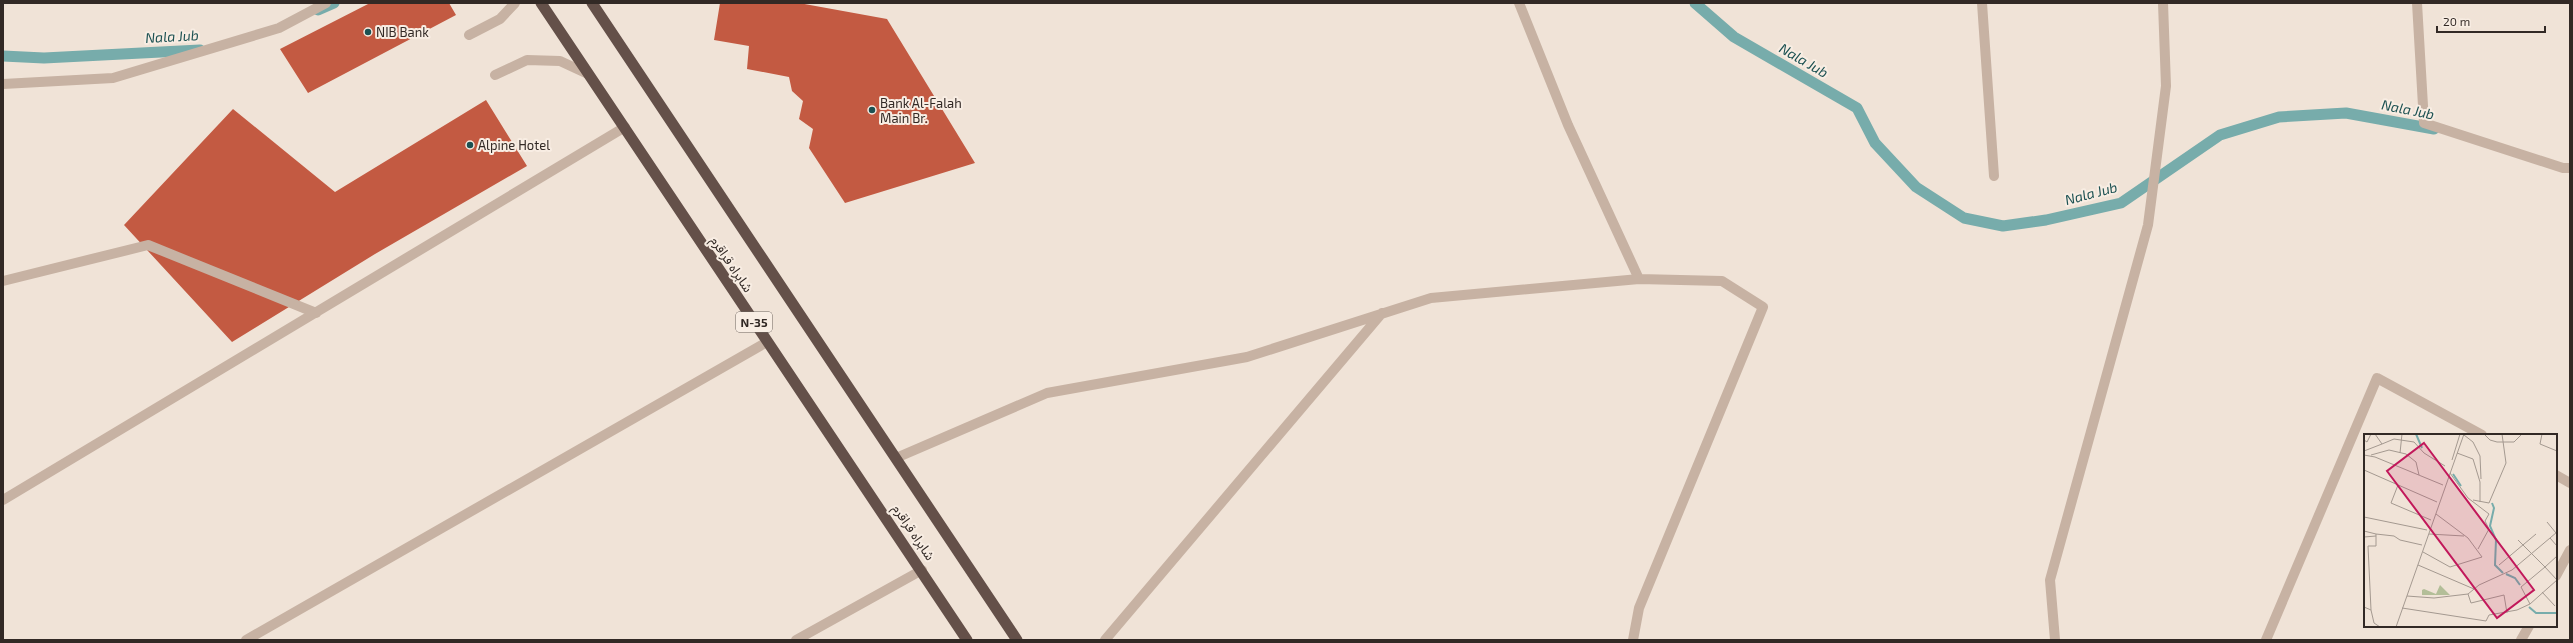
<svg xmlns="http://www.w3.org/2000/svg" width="2573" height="643" font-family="'Exo 2','Noto Sans Arabic',sans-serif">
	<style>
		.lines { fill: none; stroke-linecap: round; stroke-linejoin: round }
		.stream { stroke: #77acab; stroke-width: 11 }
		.building { fill: #c35a42 }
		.service { stroke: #c7b2a3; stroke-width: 10 }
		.minor { stroke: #c7b2a3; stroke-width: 10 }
		.tertiary { stroke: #c7b2a3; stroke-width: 10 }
		.trunk { stroke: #645049; stroke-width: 11 }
		.poi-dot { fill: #1c5152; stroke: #f8ede3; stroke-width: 1.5 }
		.labels { text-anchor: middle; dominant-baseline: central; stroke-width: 4; stroke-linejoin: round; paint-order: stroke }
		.shield { fill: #f8ede3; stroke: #6d645e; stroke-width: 1 }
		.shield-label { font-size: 12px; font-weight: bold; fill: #322925 }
		.poi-label { font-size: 13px; fill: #322925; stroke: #f8ede3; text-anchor: start }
		.street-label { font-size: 13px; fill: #322925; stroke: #f8ede3 }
		.water-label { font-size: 14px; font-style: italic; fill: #1c5152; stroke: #f8ede3 }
		.inset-river { fill: none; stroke: #77acab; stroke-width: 2 }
		.inset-road { fill: none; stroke: #a49990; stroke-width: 1 }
		.view { fill: #c2185b; fill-opacity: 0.15; stroke: #c2185b; stroke-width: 2 }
		.inset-edge { fill: none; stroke: #322925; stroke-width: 2 }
	</style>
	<rect width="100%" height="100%" fill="#f0e3d7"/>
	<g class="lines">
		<path class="stream" d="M 1695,3 L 1734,37 L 1857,108 L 1875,143 L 1916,187 L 1964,218 L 2003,226 L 2046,220 L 2121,203 L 2220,135 L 2279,117 L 2346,113 L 2434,129
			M 318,10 L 334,3
			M 3,56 L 44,58 L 200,50"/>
	</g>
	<path class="building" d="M 370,3 L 449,3 L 456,15 L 308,93 L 280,49 Z
		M 720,3 L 799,3 L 887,19 L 975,163 L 845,203 L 809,148 L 813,129 L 799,119 L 803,101 L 792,91 L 789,77 L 747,69 L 749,46 L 714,40 Z
		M 486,100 L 527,166 L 375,254 L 232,342 L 124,225 L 233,109 L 335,192 Z"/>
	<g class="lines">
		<path class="service" d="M 469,35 L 500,19 L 515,3
			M 495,75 L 527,60 L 560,61 L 588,74"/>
		<path class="minor" d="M 1519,3 L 1568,125 L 1639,279
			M 1982,3 L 1994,176
			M 2417,3 L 2424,123 L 2563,168 L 2570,168
			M 3,84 L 113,78 L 279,28 L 326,3
			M 3,281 L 148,245 L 316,313
			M 896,458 L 1047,393 L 1247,357 L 1431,298 L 1639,279 L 1722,281 L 1763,307 L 1639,608 L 1633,640
			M 2556,475 L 2570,483
			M 2556,576 L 2570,550
			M 246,640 L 767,342
			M 796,640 L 922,570
			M 1105,640 L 1382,313
			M 2055,640 L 2050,580 L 2148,225 L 2166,86 L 2163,3
			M 2266,640 L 2377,378 L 2482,435
			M 2521,640 L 2529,626"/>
		<path class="tertiary" d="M 3,500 L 625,127"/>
		<path class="trunk" d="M 541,3 L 967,640
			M 592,3 L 1017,640"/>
	</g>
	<g class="poi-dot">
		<circle cx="368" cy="32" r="4"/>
		<circle cx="872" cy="110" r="4"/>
		<circle cx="470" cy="145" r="4"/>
	</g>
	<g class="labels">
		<rect class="shield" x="736" y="312" width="36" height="20" rx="3"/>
		<g class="shield-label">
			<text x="754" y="322">N-35</text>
		</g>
		<g class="poi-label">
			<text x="376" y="32">NIB Bank</text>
			<text x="880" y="103">Bank Al-Falah<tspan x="880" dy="15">Main Br.</tspan></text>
			<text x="478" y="145">Alpine Hotel</text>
		</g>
		<g class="street-label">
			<text transform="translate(732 264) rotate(56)">شاہراہ قراقرم</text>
			<text transform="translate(914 532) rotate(56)">شاہراہ قراقرم</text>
		</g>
		<g class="water-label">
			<text transform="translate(172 36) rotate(-3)">Nala Jub</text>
			<text transform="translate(1804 60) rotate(30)">Nala Jub</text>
			<text transform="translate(2408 109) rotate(11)">Nala Jub</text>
			<text transform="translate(2091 193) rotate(-15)">Nala Jub</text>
		</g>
	</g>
	<g transform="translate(2364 434)">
		<rect width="193" height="193" fill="#f0e3d7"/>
		<path d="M 76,151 L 86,161 L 58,161 L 58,156 L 60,155 L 72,160 Z" fill="#b3be98"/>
		<path class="inset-river" d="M 52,0 L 58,14M 89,40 L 97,52M 128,69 L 130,74 L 126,92 L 132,106 L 131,131 L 139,139M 142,140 L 151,144 L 156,151M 165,173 L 172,179 L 193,179"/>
		<path class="inset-road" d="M 120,0 L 126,6 L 133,8 L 150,8 L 158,0M 178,0 L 176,10 L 193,17M 100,1 L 109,8 L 116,22 L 117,45M 0,6 L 3,8 L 7,0M 18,10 L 30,5 L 50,8 L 60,19 L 81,32M 0,17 L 18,10 L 11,0M 36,19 L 38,0M 93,19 L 109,25 L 116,48 L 116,68M 0,21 L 11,23 L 79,51M 7,21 L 25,16 L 42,20 L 52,28 L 55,41M 88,26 L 96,0M 0,36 L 73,68M 86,39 L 104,64 L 125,80 L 121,87 L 125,95 L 114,115M 34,51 L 27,69 L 67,86M 109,66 L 125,69 L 142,29 L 138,0M 0,83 L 63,96M 183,88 L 192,99M 0,97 L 12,100M 193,98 L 186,104 L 193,112M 65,100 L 100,102M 0,103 L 12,102M 154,106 L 181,133 L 157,153 L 166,170M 59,118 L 86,133 L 118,123 L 104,104 L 72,80M 193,122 L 181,133 L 193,146M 54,131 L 110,155M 135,131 L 172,100M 178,158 L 191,172M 104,160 L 115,151 L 148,136 L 186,104M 43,162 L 70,164 L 104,160 L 107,169 L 140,161 L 143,179M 0,173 L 7,176 L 10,189 L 16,193M 38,174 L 122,187 L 125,181 L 153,176 L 166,170 L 193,146M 7,176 L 4,112 L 12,112 L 12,100 L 30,102 L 36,106 L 58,111M 32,193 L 100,0"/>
		<path class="view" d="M 60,9 L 170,156 L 133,184 L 23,37 Z"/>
		<rect width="193" height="193" class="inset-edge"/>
	</g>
	<rect width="2573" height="643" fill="none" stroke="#322925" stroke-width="8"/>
	<path d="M2437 26v6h108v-6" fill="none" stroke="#322925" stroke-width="2"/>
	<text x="2443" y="26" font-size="12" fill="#322925" stroke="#f8ede3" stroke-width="3" paint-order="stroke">20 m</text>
</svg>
